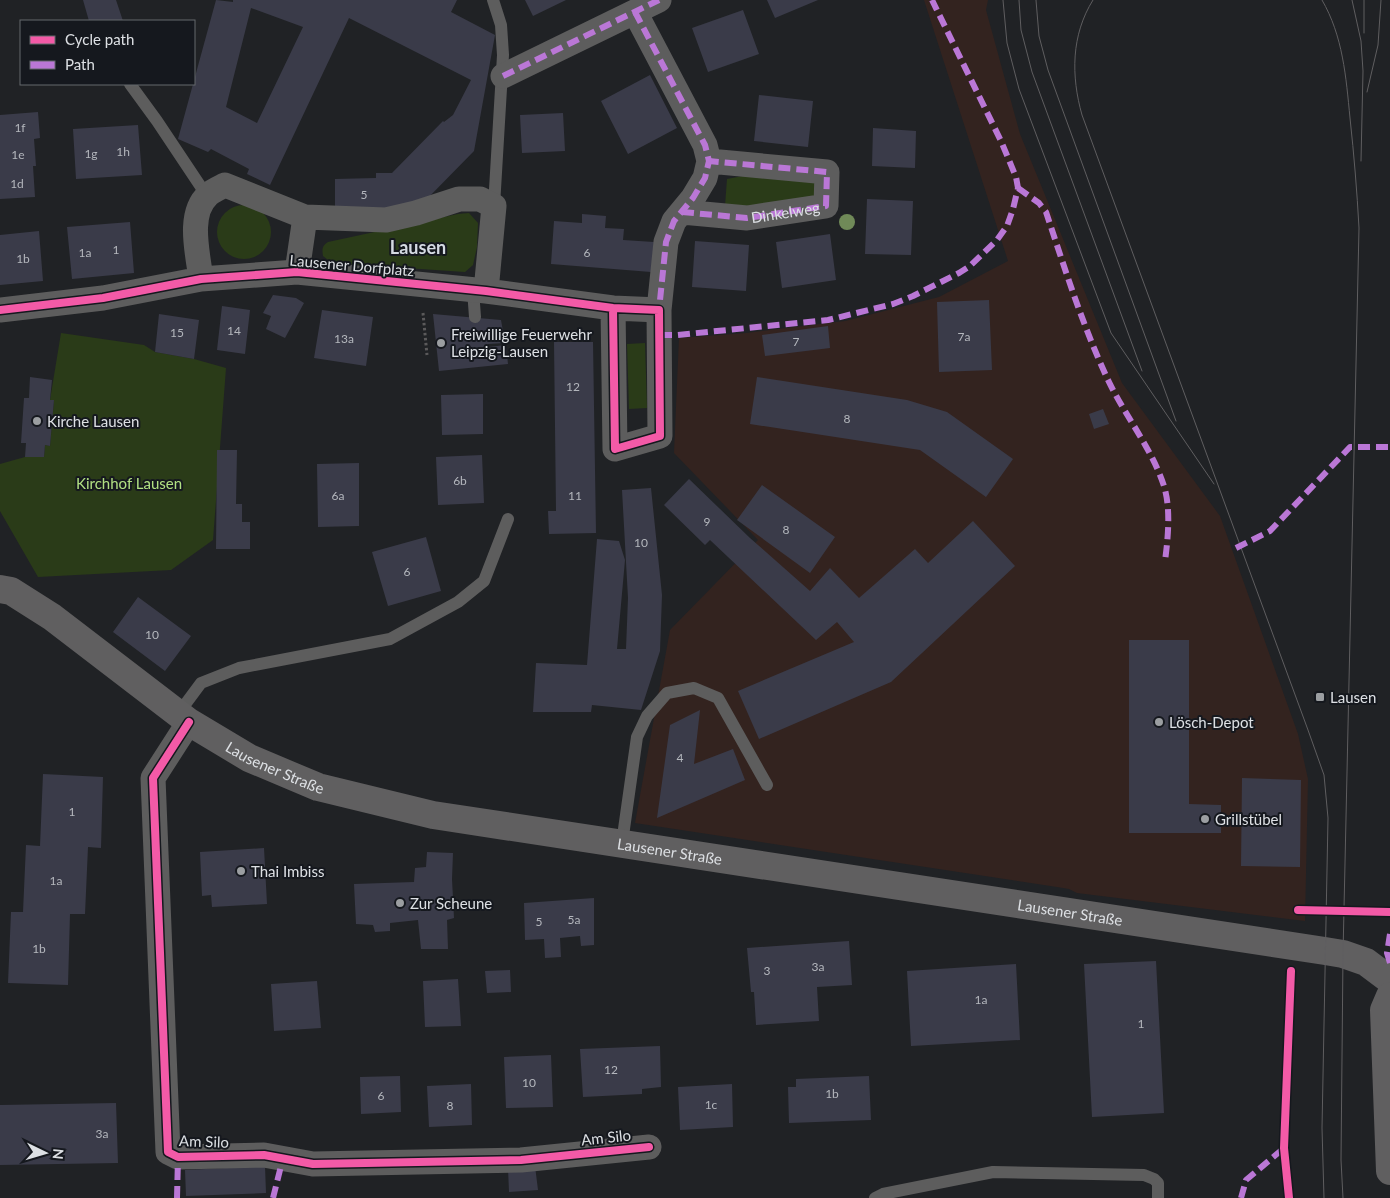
<svg xmlns="http://www.w3.org/2000/svg" width="1390" height="1198" font-family="Lato,sans-serif">
	<style>
		.commercial { fill: #33231f }
		.green { fill: #2a3b18 }
		.building { fill: #3a3b49; fill-rule: evenodd }
		.lines { fill: none; stroke-linecap: round; stroke-linejoin: round }
		.path { stroke: #5b5a5b; stroke-width: 3; stroke-dasharray: 2.5 2.5; stroke-linecap: butt }
		.lane { stroke: #5d5d5d; stroke-width: 12 }
		.street { stroke: #5d5d5d; stroke-width: 25 }
		.secondary { stroke: #605f60; stroke-width: 28 }
		.tram { stroke: #5f5e60; stroke-width: 1 }
		.quiet { stroke: #ba77d6; stroke-width: 6; stroke-dasharray: 12 6; stroke-linecap: butt }
		.cycleway-casing { stroke: #15181e; stroke-width: 11 }
		.cycleway { stroke: #f35aa7; stroke-width: 8 }
		.tree { fill: #708a58 }
		.poi-dot { fill: #9b9ea1; stroke: #15181e; stroke-width: 2 }
		.labels { text-anchor: middle; dominant-baseline: central; stroke-width: 4; stroke-linejoin: round; paint-order: stroke }
		.number-label { font-size: 12px; fill: #b4b7bd }
		.street-label { font-size: 15px; fill: #dde0e4; stroke: #15181e }
		.poi-label { font-size: 15px; fill: #dde0e4; stroke: #15181e; text-anchor: start }
		.park-label { font-size: 15px; fill: #b1e082; stroke: #15181e }
		.quarter-label { font-size: 18px; font-weight: bold; fill: #d5dae2; stroke: #15181e }
	</style>
	<rect width="100%" height="100%" fill="#202225"/>
	<path class="commercial" d="M 924,0 L 988,0 L 986,10 L 1020,134 L 1122,383 L 1220,516 L 1298,734 L 1308,779 L 1305,921 L 1077,893 L 1069,889 L 1057,887 L 635,823 L 670,630 L 758,540 L 674,453 L 679,338 L 746,333 L 845,321 L 939,297 L 1008,261 Z"/>
	<path class="green" d="M 753,174 L 821,180 L 820,197 L 746,208 L 725,206 L 727,179 Z
		M217 232a27 27 0 1 1 54 0a27 27 0 1 1-54 0Z
		M 469,213 L 478,223 L 477,247 L 473,265 L 465,272 L 332,263 L 323,256 C 322,249 322,246 328,242 L 458,214 Z
		M 61,333 L 144,345 L 155,352 L 194,359 L 226,368 L 213,540 L 171,570 L 38,577 L 0,511 L 0,464 L 25,457 L 44,457 L 45,445 L 50,446 L 54,400 L 50,400 Z
		M 645,343 L 647,408 L 629,409 L 627,344 Z"/>
	<path class="building" d="M 83,0 L 116,0 L 123,21 L 89,21 Z
		M 216,0 L 233,2 L 233,0 L 457,0 L 451,12 L 495,35 L 474,151 L 423,203 L 393,210 L 335,211 L 335,179 L 376,178 L 376,173 L 392,173 L 443,121 L 444,122 L 453,115 L 471,80 L 349,18 L 270,185 L 247,174 L 249,169 L 211,149 L 208,152 L 178,139 ZM 251,8 L 303,27 L 257,123 L 226,107 Z
		M 525,0 L 566,0 L 533,16 Z
		M 767,0 L 818,0 L 775,18 Z
		M 743,10 L 759,54 L 708,72 L 692,28 Z
		M 650,75 L 677,128 L 628,154 L 601,101 Z
		M 759,95 L 813,101 L 808,147 L 754,141 Z
		M 38,112 L 40,138 L 34,139 L 36,166 L 33,166 L 35,197 L 0,199 L 0,115 Z
		M 563,113 L 565,151 L 522,153 L 520,115 Z
		M 138,125 L 142,175 L 76,179 L 73,129 Z
		M 873,128 L 916,131 L 915,168 L 872,166 Z
		M 867,199 L 913,201 L 911,255 L 865,254 Z
		M 582,214 L 606,216 L 605,228 L 624,229 L 623,240 L 654,242 L 651,272 L 551,264 L 554,221 L 582,223 Z
		M 130,222 L 134,273 L 72,279 L 67,227 Z
		M 39,231 L 43,281 L 0,285 L 0,235 Z
		M 830,234 L 836,280 L 782,288 L 776,242 Z
		M 695,241 L 749,245 L 746,291 L 692,287 Z
		M 273,295 L 296,298 L 304,303 L 285,338 L 266,329 L 271,316 L 263,313 Z
		M 989,300 L 992,370 L 939,372 L 937,302 Z
		M 222,306 L 250,310 L 245,354 L 217,350 Z
		M 322,310 L 373,317 L 366,366 L 314,358 Z
		M 159,314 L 199,320 L 194,359 L 155,352 Z
		M 433,314 L 501,320 L 505,343 L 488,344 L 488,347 L 506,345 L 508,364 L 439,371 Z
		M 828,326 L 830,348 L 765,356 L 762,335 Z
		M 554,342 L 593,342 L 596,533 L 549,534 L 548,511 L 556,511 Z
		M 30,377 L 52,380 L 50,400 L 54,400 L 50,446 L 45,445 L 44,457 L 25,457 L 26,443 L 21,443 L 24,398 L 29,398 Z
		M 757,377 L 907,400 L 947,412 L 1013,459 L 986,497 L 920,450 L 750,424 Z
		M 483,394 L 483,434 L 442,435 L 441,395 Z
		M 1103,409 L 1109,424 L 1094,429 L 1089,414 Z
		M 217,450 L 237,450 L 236,504 L 242,504 L 242,522 L 250,522 L 250,549 L 216,549 Z
		M 482,455 L 484,503 L 438,505 L 436,457 Z
		M 359,463 L 359,526 L 318,527 L 317,464 Z
		M 689,479 L 750,538 L 810,591 L 830,568 L 859,598 L 915,549 L 928,563 L 973,521 L 1015,566 L 891,682 L 759,739 L 738,691 L 854,642 L 837,622 L 816,640 L 710,540 L 705,545 L 664,505 Z
		M 762,485 L 835,537 L 810,573 L 737,520 Z
		M 651,488 L 662,595 L 660,651 L 641,710 L 592,705 L 591,712 L 533,712 L 536,663 L 587,665 L 597,539 L 619,541 L 625,560 L 617,649 L 626,649 L 628,598 L 622,490 Z
		M 426,537 L 441,591 L 388,606 L 372,552 Z
		M 138,597 L 191,636 L 165,671 L 113,632 Z
		M 1129,640 L 1189,640 L 1189,804 L 1221,805 L 1221,833 L 1129,833 Z
		M 700,710 L 694,764 L 733,749 L 745,780 L 657,818 L 670,725 Z
		M 43,774 L 103,777 L 101,848 L 88,847 L 85,914 L 70,914 L 68,985 L 8,983 L 11,912 L 23,912 L 26,845 L 40,846 Z
		M 1242,778 L 1301,780 L 1300,867 L 1241,866 Z
		M 264,848 L 267,904 L 212,907 L 211,895 L 202,896 L 200,852 Z
		M 427,852 L 453,853 L 452,879 L 454,918 L 447,920 L 448,949 L 421,949 L 418,920 L 390,923 L 390,931 L 375,932 L 373,925 L 356,924 L 354,884 L 414,882 L 415,868 L 426,867 Z
		M 594,898 L 594,945 L 581,946 L 580,936 L 560,938 L 561,957 L 545,958 L 544,939 L 525,940 L 524,903 Z
		M 849,941 L 852,985 L 817,987 L 819,1021 L 756,1025 L 754,992 L 751,992 L 747,948 Z
		M 1156,961 L 1164,1113 L 1092,1117 L 1084,964 Z
		M 1016,964 L 1020,1040 L 911,1046 L 907,971 Z
		M 510,970 L 511,992 L 487,993 L 485,971 Z
		M 458,979 L 461,1026 L 425,1027 L 423,981 Z
		M 317,981 L 321,1028 L 274,1031 L 271,984 Z
		M 660,1046 L 661,1087 L 642,1089 L 642,1094 L 583,1097 L 580,1049 Z
		M 551,1055 L 553,1107 L 506,1108 L 504,1057 Z
		M 400,1076 L 401,1112 L 361,1114 L 360,1077 Z
		M 869,1076 L 871,1120 L 789,1123 L 788,1087 L 796,1087 L 796,1079 Z
		M 471,1084 L 472,1125 L 429,1127 L 427,1086 Z
		M 732,1084 L 733,1127 L 680,1130 L 678,1087 Z
		M 116,1103 L 118,1163 L 0,1165 L 0,1105 Z
		M 265,1166 L 266,1193 L 186,1196 L 185,1170 Z
		M 535,1166 L 538,1190 L 509,1192 L 508,1168 Z"/>
	<g class="lines">
		<path class="path" d="M 423,313 L 427,355"/>
		<path class="lane" d="M 493,0 L 501,25 L 503,55 L 494,206
			M 130,84 L 157,121 L 207,196
			M 473,290 L 475,317
			M 178,714 L 201,683 L 239,668 L 390,639 L 458,602 L 484,581 L 508,519
			M 622,843 L 637,737 L 647,716 L 667,693 L 694,688 L 718,698 L 767,785
			M 875,1198 L 883,1194 L 993,1172 L 1144,1175 L 1154,1179 L 1158,1183 L 1158,1198"/>
		<path class="street" d="M 635,12 L 705,145 L 709,161 L 705,178 L 693,198 L 674,221 L 666,242 L 659,310
			M 503,76 L 659,0
			M 682,212 L 747,218 L 826,206 L 827,172 L 709,161
			M 305,217 L 386,220 L 416,213 L 459,199 L 480,199 L 494,206 L 486,291
			M 201,279 C 198,254 187,214 208,195 C 212,191 219,188 225,185 L 305,217 L 297,272
			M 0,310 L 103,298 L 201,279 L 297,272 L 486,291 L 613,308 L 659,310 L 660,436 L 615,449 L 613,308
			M 189,722 L 153,778 L 168,1152 L 178,1157 L 264,1155 L 313,1164 L 521,1160 L 649,1147"/>
		<g class="secondary">
			<path id="s1" d="M 0,589 L 11,591 L 52,617 L 189,722 L 249,758 L 318,787 L 433,815 L 1325,951 L 1343,954 L 1366,962 L 1390,980"/>
			<path d="M 1390,996 L 1384,1010 L 1390,1171"/>
		</g>
		<path class="tram" d="M 1003,0 L 1007,43 L 1019,89 L 1111,333 L 1214,484
			M 1019,0 L 1021,30 L 1032,72 L 1142,371
			M 1036,0 L 1039,36 L 1048,70 L 1176,421
			M 1093,0 C 1071,35 1071,76 1082,115 L 1308,730 L 1324,775 L 1328,818 L 1322,1128 L 1324,1198
			M 1322,0 C 1343,36 1346,77 1350,118 C 1354,155 1357,191 1359,228 L 1343,954 L 1341,1160 L 1343,1198
			M 1352,0 L 1361,41 L 1363,71 L 1361,161
			M 1364,33 L 1364,0
			M 1367,92 L 1378,45 L 1381,0"/>
		<g class="quiet">
			<path d="M 635,12 L 705,145 L 709,161 L 705,178 L 693,198 L 674,221 L 666,242 L 659,310"/>
			<path d="M 503,76 L 659,0"/>
			<path d="M 1018,188 L 1039,203 L 1046,212 C 1065,269 1083,327 1109,382 C 1126,417 1152,449 1164,486 C 1171,509 1168,538 1165,561"/>
			<path id="s2" d="M 682,212 L 747,218 L 826,206 L 827,172 L 709,161"/>
			<path d="M 660,335 L 677,335 L 828,320 L 893,304 L 913,296 L 959,273 L 970,266 L 997,240 L 1007,226 L 1013,209 L 1018,188 L 1016,177 L 1001,141 L 932,0"/>
			<path d="M 1236,548 L 1270,531 L 1350,447 L 1390,447"/>
			<path d="M 1390,934 L 1387,953 L 1390,963"/>
			<path d="M 177,1198 L 178,1157"/>
			<path d="M 273,1198 L 283,1158"/>
			<path d="M 1241,1198 L 1246,1180 L 1284,1148"/>
		</g>
		<defs>
			<path id="cycleway" d="M 0,310 L 103,298 L 201,279 L 297,272 L 486,291 L 613,308 L 659,310 L 660,436 L 615,449 L 613,308
				M 189,722 L 153,778 L 168,1152 L 178,1157 L 264,1155 L 313,1164 L 521,1160 L 649,1147
				M 1298,910 L 1390,912
				M 1289,1198 L 1284,1148 L 1291,971"/>
		</defs>
		<use href="#cycleway" class="cycleway-casing"/>
		<use href="#cycleway" class="cycleway"/>
	</g>
	<circle class="tree" cx="847" cy="222" r="8"/>
	<g class="poi-dot">
		<circle cx="441" cy="343" r="5"/>
		<circle cx="37" cy="421" r="5"/>
		<rect x="1315" y="692" width="10" height="10" rx="2.5"/>
		<circle cx="1159" cy="722" r="5"/>
		<circle cx="1205" cy="819" r="5"/>
		<circle cx="241" cy="871" r="5"/>
		<circle cx="400" cy="903" r="5"/>
	</g>
	<g class="labels">
		<g class="number-label">
			<text x="20" y="127">1f</text>
			<text x="123" y="151">1h</text>
			<text x="91" y="153">1g</text>
			<text x="18" y="154">1e</text>
			<text x="17" y="183">1d</text>
			<text x="364" y="194">5</text>
			<text x="116" y="249">1</text>
			<text x="85" y="252">1a</text>
			<text x="587" y="252">6</text>
			<text x="23" y="258">1b</text>
			<text x="234" y="330">14</text>
			<text x="177" y="332">15</text>
			<text x="964" y="336">7a</text>
			<text x="344" y="338">13a</text>
			<text x="796" y="341">7</text>
			<text x="573" y="386">12</text>
			<text x="847" y="418">8</text>
			<text x="460" y="480">6b</text>
			<text x="338" y="495">6a</text>
			<text x="575" y="495">11</text>
			<text x="707" y="521">9</text>
			<text x="786" y="529">8</text>
			<text x="641" y="542">10</text>
			<text x="407" y="571">6</text>
			<text x="152" y="634">10</text>
			<text x="680" y="757">4</text>
			<text x="72" y="811">1</text>
			<text x="56" y="880">1a</text>
			<text x="574" y="919">5a</text>
			<text x="539" y="921">5</text>
			<text x="39" y="948">1b</text>
			<text x="818" y="966">3a</text>
			<text x="767" y="970">3</text>
			<text x="981" y="999">1a</text>
			<text x="1141" y="1023">1</text>
			<text x="611" y="1069">12</text>
			<text x="529" y="1082">10</text>
			<text x="832" y="1093">1b</text>
			<text x="381" y="1095">6</text>
			<text x="711" y="1104">1c</text>
			<text x="450" y="1105">8</text>
			<text x="102" y="1133">3a</text>
		</g>
		<g class="street-label">
			<text stroke="none"><textPath href="#s2" startOffset="104">Dinkelweg</textPath></text>
			<text transform="translate(352 265) rotate(5)">Lausener Dorfplatz</text>
			<text stroke="none"><textPath href="#s1" startOffset="330">Lausener Straße</textPath></text>
			<text stroke="none"><textPath href="#s1" startOffset="735">Lausener Straße</textPath></text>
			<text stroke="none"><textPath href="#s1" startOffset="1140">Lausener Straße</textPath></text>
			<text transform="translate(606 1137) rotate(-6)">Am Silo</text>
			<text transform="translate(204 1141) rotate(2)">Am Silo</text>
		</g>
		<g class="poi-label">
			<text x="451" y="334">Freiwillige Feuerwehr<tspan x="451" dy="17">Leipzig-Lausen</tspan></text>
			<text x="47" y="421">Kirche Lausen</text>
			<text x="1330" y="697">Lausen</text>
			<text x="1169" y="722">Lösch-Depot</text>
			<text x="1215" y="819">Grillstübel</text>
			<text x="251" y="871">Thai Imbiss</text>
			<text x="410" y="903">Zur Scheune</text>
		</g>
		<g class="park-label">
			<text x="129" y="483">Kirchhof Lausen</text>
		</g>
		<g class="quarter-label">
			<text x="418" y="247">Lausen</text>
		</g>
	</g>
	<rect x="20" y="20" width="175" height="65" fill="#15181e" stroke="#65686d"/>
	<rect x="30" y="36" width="25" height="8" fill="#f35aa7" stroke="#65686d"/>
	<text x="65" y="45" font-size="15" fill="#dde0e4">Cycle path</text>
	<rect x="30" y="61" width="25" height="8" fill="#ba77d6" stroke="#65686d"/>
	<text x="65" y="70" font-size="15" fill="#dde0e4">Path</text>
	<g transform="translate(45 1153) rotate(95)" stroke="#15181e" stroke-width="4" paint-order="stroke">
	<path d="M0-4L9 19L0 12L-9 19Z" fill="#dde0e4"/>
	<text y="-8" font-size="14" font-weight="bold" text-anchor="middle" fill="#dde0e4">N</text>
	</g>
</svg>
